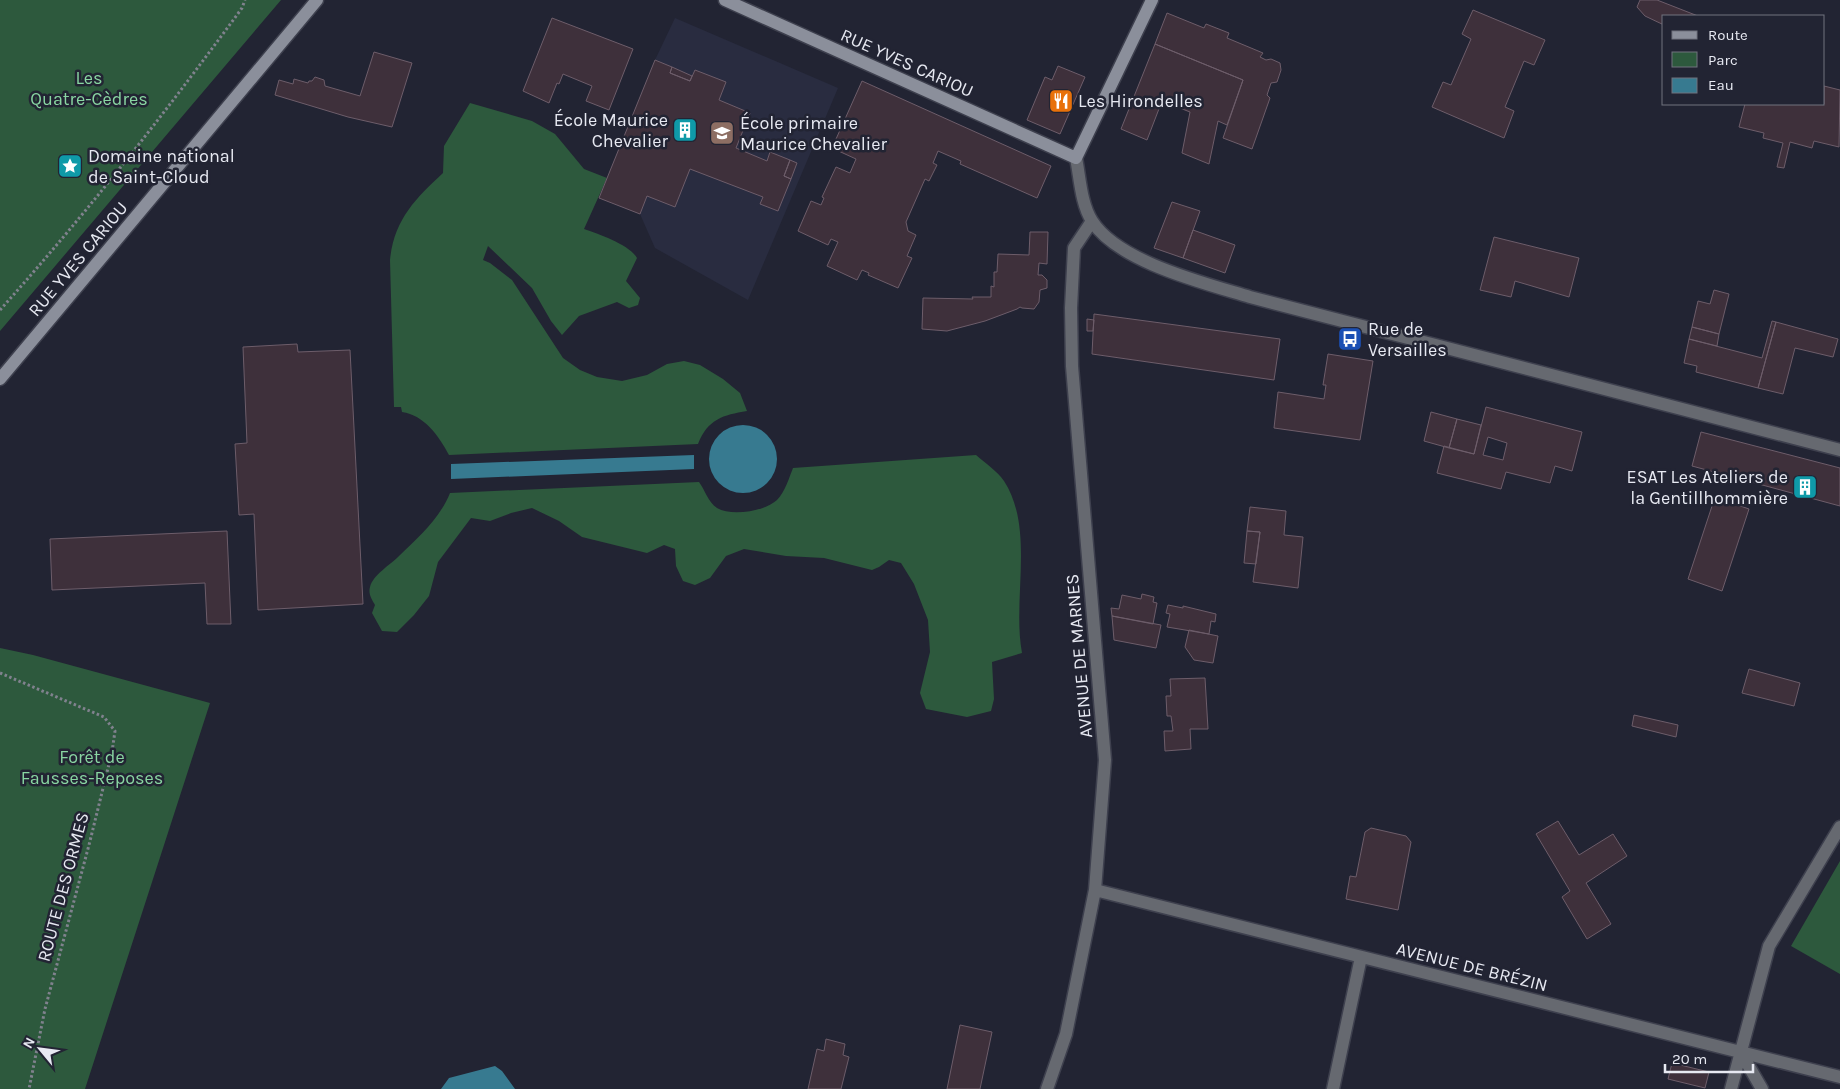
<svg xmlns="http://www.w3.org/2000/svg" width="1840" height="1089" font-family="Karla,sans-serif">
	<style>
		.built { fill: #292c40 }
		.green { fill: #2d593d }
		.water { fill: #377a90 }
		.building { fill: #3e303b; stroke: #6d5d6a; fill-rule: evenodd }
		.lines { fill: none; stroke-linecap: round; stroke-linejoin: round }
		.minor-casing { stroke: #3e404e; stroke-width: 15 }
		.secondary-casing { stroke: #3e404e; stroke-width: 15 }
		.path { stroke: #80828e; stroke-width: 3; stroke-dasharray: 2.5 2.5; stroke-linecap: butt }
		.minor { stroke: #666970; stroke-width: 12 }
		.secondary { stroke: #8b8f9b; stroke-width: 12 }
		.labels { text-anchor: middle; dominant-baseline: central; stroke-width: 5; stroke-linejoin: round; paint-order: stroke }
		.street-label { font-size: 18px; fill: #e7e9f2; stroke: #222433 }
		.park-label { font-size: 18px; fill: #89d6a2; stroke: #222433 }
		.poi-label { font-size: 18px; fill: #e7e9f2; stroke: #222433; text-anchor: start }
	</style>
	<rect width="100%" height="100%" fill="#222433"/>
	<path class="built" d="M 675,18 L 838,88 L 748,300 L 655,248 L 640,214 L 599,198 L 655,60 Z"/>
	<path class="green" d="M 0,0 L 281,0 L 0,331 Z
		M 470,103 L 532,121 L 555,134 L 584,169 L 607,178 L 584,229 C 599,234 630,245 637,258 L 626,281 L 640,298 L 638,305 L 629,308 L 617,302 L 579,316 L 562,335 L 551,321 L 532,288 L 488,246 L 483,260 L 490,263 L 512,280 L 563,358 L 580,370 L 597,377 L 622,381 L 647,375 L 667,364 L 684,361 L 700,365 L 723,379 L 740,393 L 747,411 C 723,415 708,419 698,444 L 449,455 C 439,436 424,415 402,412 L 401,407 L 394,407 L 390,260 C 394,220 415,199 443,173 L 444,146 Z
		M 976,455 C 985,463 997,471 1004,481 C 1035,529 1012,599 1022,653 L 992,662 L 994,699 L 991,711 L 967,717 L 926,709 L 920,693 L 930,652 L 928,620 L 914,584 L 901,563 L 889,560 L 879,567 L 872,570 L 824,558 L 786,556 L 744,549 L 726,556 L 710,578 L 695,585 L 683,581 L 676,566 L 675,549 L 664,545 L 647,553 L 582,537 L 559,521 L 532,508 L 511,513 L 490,521 L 471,518 L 438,562 L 429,596 L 414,615 L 397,632 L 382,631 L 372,613 L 375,605 C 372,600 368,594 370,587 C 373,575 390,565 399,556 C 418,538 440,518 450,493 L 699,482 C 705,490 708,502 717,508 C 732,517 765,511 777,500 C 785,492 789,478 793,468 Z
		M 0,648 L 33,655 L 210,703 L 85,1089 L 0,1089 Z
		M 1840,861 L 1840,974 L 1791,946 Z"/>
	<path class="water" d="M709 459a34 34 0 1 1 68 0a34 34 0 1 1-68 0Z
		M 694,455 L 694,469 L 451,479 L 451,464 Z
		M 495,1066 L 502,1071 L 515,1089 L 441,1089 L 449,1078 Z"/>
	<path class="building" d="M 1640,0 L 1657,0 L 1698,16 L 1664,16 L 1664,25 L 1645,16 L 1637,7 Z
		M 1473,10 L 1545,40 L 1534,65 L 1524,61 L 1505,107 L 1514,111 L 1504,138 L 1432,107 L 1443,82 L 1451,85 L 1471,39 L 1462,34 Z
		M 1167,13 L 1204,28 L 1206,24 L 1229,33 L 1227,38 L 1263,53 L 1260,57 L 1266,60 L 1271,59 L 1280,63 L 1281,70 L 1277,82 L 1271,83 L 1267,95 L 1270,98 L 1252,149 L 1223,138 L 1243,80 L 1155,44 Z
		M 552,18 L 633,49 L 609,110 L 586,101 L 592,86 L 563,74 L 559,84 L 557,83 L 549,103 L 523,91 Z
		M 1155,44 L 1243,80 L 1227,125 L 1218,121 L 1209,164 L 1182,153 L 1190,112 L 1162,101 L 1147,140 L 1121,129 Z
		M 374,52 L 412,63 L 392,127 L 348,117 L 275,95 L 279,80 L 293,84 L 294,79 L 308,83 L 309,81 L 312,81 L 315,77 L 324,80 L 325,86 L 360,96 Z
		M 655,60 L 672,67 L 670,73 L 690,81 L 695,70 L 726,82 L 719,100 L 750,113 L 736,148 L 767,161 L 770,152 L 790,160 L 784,176 L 791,179 L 778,211 L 760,204 L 763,197 L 690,169 L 675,207 L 647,196 L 640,214 L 599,198 Z
		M 1058,66 L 1085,77 L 1060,134 L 1027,120 L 1045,77 L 1052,80 Z
		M 672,67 L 692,76 L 690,81 L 670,73 Z
		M 862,81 L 1051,166 L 1037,198 L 960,164 L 961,161 L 938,151 L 933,163 L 937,165 L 929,181 L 925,179 L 906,222 L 908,231 L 916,235 L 907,256 L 912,258 L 898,288 L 868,275 L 869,273 L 862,270 L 857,280 L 827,266 L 838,242 L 831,239 L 828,245 L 798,231 L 811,201 L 821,205 L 824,198 L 822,197 L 836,167 L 850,173 L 856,159 L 832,148 Z
		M 1824,86 L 1840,90 L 1839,147 L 1814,141 L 1812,148 L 1790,142 L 1784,168 L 1777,167 L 1783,143 L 1763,138 L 1764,133 L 1739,127 L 1745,104 L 1824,104 Z
		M 790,160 L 797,163 L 791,179 L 784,176 Z
		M 1172,202 L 1200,211 L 1183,258 L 1154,248 Z
		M 1193,230 L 1235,245 L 1225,273 L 1183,258 Z
		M 1030,232 L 1048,232 L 1047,264 L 1039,263 L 1038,275 L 1042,275 L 1047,280 L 1047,288 L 1040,290 L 1039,302 L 1034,309 L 1022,308 L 1020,307 L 1017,309 L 985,321 L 947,331 L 922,329 L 923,298 L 973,299 L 972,297 L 991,297 L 991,286 L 994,287 L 994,272 L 997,272 L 998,254 L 1029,255 Z
		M 1494,237 L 1579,258 L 1569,297 L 1515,281 L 1511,297 L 1480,290 Z
		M 1714,290 L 1729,294 L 1719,334 L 1692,327 L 1698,301 L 1710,304 Z
		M 1094,314 L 1280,339 L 1274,380 L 1092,354 Z
		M 1087,319 L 1094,320 L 1093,331 L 1087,331 Z
		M 1772,321 L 1776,322 L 1758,388 L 1696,372 L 1697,366 L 1684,363 L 1689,339 L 1762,358 Z
		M 1776,322 L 1838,339 L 1833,357 L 1795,348 L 1783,394 L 1758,388 Z
		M 1692,327 L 1719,334 L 1717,346 L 1689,339 Z
		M 297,344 L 298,352 L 350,350 L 363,604 L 258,610 L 254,514 L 239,515 L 235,444 L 247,443 L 243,347 Z
		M 1328,354 L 1373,361 L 1360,440 L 1274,428 L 1278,392 L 1324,399 L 1326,385 L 1323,385 Z
		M 1486,407 L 1582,432 L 1572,471 L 1555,466 L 1550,483 L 1506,472 L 1501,489 L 1437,473 L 1444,446 L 1474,454 ZM 1488,437 L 1507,443 L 1503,460 L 1483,455 Z
		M 1431,412 L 1457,419 L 1449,448 L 1424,441 Z
		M 1457,419 L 1481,425 L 1474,454 L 1449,448 Z
		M 1701,432 L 1840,468 L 1840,506 L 1692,466 Z
		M 1715,497 L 1749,509 L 1722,591 L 1688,579 Z
		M 1250,507 L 1286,511 L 1284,535 L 1303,537 L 1298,588 L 1253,582 L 1260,532 L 1247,531 Z
		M 227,531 L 231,624 L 207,624 L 205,583 L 52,590 L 50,539 Z
		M 1247,531 L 1260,532 L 1256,564 L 1244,563 Z
		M 1142,594 L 1154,597 L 1153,602 L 1157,603 L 1153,624 L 1112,616 L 1111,608 L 1119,609 L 1122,595 L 1141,599 Z
		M 1168,605 L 1183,608 L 1183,606 L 1216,614 L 1215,622 L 1211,621 L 1209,634 L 1167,627 L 1170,614 L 1166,613 Z
		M 1112,616 L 1161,625 L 1156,648 L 1114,640 Z
		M 1189,630 L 1218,636 L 1213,663 L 1194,660 L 1185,647 Z
		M 1749,669 L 1800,683 L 1794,706 L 1742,693 Z
		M 1205,678 L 1208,729 L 1190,729 L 1191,749 L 1165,751 L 1164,731 L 1173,731 L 1171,716 L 1167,716 L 1166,696 L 1171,696 L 1170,679 Z
		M 1634,715 L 1678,725 L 1676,737 L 1632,726 Z
		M 1558,821 L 1579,855 L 1613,834 L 1627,856 L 1586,883 L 1611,924 L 1587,939 L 1562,897 L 1570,891 L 1536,834 Z
		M 1371,828 L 1406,836 L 1411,842 L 1398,910 L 1346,899 L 1350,876 L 1356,877 L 1365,832 Z
		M 960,1025 L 992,1032 L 980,1089 L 947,1089 Z
		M 826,1039 L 845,1044 L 843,1055 L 849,1057 L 841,1089 L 808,1089 L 817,1049 L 824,1051 Z
		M 1672,1063 L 1709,1072 L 1705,1088 L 1668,1079 Z"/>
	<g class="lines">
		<defs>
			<path id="minor" d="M 1076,158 C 1080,178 1081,204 1092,221 C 1118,262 1204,283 1250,297 L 1840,450
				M 1095,890 L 1840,1077
				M 1740,1051 L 1762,1089
				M 1047,1089 L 1066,1034 L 1095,890 L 1105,760 L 1072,366 L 1071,308 L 1074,248 L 1092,221
				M 1333,1089 L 1361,957
				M 1731,1089 L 1769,946 L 1840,827"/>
			<path id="secondary" d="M 725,0 L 1076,158 L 1152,0
				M 0,379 L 317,0"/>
		</defs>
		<use href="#minor" class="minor-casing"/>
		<use href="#secondary" class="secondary-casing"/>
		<path class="path" d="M 0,310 C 86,214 166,112 242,8 L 245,0
			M 0,673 L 104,717 L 115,731 L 112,752 L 89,845 L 45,1009 L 29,1089"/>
		<use href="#minor" class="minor"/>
		<use href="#secondary" class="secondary"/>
	</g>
	<defs>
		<symbol id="restaurant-square" viewBox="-11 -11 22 22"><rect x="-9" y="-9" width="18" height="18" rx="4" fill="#e8710a" stroke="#222433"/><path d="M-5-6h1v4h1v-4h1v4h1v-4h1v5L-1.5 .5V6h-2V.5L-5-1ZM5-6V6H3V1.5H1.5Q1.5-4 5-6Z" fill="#fff"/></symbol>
		<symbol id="building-square" viewBox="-11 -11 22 22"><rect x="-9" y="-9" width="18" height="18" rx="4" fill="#0f9aa8" stroke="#222433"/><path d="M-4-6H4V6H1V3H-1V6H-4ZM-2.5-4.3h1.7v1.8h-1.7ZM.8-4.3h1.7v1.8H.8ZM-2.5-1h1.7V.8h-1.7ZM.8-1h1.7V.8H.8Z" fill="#fff"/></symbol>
		<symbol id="school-square" viewBox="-11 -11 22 22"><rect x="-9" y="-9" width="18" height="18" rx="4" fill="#8d6e63" stroke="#222433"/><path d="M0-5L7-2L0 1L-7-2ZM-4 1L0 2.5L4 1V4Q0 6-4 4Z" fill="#fff"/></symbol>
		<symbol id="sight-square" viewBox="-11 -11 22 22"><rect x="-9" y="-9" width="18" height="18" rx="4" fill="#0f9aa8" stroke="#222433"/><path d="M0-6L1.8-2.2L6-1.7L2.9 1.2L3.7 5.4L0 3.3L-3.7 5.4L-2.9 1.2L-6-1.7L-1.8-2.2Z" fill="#fff"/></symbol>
		<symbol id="bus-square" viewBox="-11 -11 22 22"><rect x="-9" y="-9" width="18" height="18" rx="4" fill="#1a4fb4" stroke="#222433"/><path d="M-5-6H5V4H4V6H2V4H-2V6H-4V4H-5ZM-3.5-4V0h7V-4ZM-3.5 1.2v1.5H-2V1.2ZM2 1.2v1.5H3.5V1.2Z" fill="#fff"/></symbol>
	</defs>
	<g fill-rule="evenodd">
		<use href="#restaurant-square" x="1047" y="87" width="28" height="28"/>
		<use href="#building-square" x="671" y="116" width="28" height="28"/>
		<use href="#school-square" x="708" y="119" width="28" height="28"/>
		<use href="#sight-square" x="56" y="152" width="28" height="28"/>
		<use href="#bus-square" x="1336" y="325" width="28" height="28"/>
		<use href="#building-square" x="1791" y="473" width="28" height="28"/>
	</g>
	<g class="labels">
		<g class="street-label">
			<text transform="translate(907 63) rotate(24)">RUE YVES CARIOU</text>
			<text transform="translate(78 259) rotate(-50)">RUE YVES CARIOU</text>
			<text transform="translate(1079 656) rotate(-95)">AVENUE DE MARNES</text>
			<text transform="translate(63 887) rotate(-75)">ROUTE DES ORMES</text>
			<text transform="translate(1472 967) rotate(14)">AVENUE DE BRÉZIN</text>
		</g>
		<g class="park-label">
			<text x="89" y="78">Les<tspan x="89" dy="21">Quatre-Cèdres</tspan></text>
			<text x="92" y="757">Forêt de<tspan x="92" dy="21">Fausses-Reposes</tspan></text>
		</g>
		<g class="poi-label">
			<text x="1078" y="101">Les Hirondelles</text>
			<text x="668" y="120" text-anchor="end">École Maurice<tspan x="668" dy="21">Chevalier</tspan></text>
			<text x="740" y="123">École primaire<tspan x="740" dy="21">Maurice Chevalier</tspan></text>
			<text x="88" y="156">Domaine national<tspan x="88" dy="21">de Saint-Cloud</tspan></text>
			<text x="1368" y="329">Rue de<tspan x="1368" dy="21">Versailles</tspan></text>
			<text x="1788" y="477" text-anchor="end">ESAT Les Ateliers de<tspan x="1788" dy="21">la Gentillhommière</tspan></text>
		</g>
	</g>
	<rect x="1662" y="15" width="162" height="90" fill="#222433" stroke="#71737f"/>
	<rect x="1672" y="31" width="25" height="8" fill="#8b8f9b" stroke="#71737f"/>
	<text x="1708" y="40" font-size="15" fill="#e7e9f2">Route</text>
	<rect x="1672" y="52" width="25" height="15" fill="#2d593d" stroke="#71737f"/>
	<text x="1708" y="65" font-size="15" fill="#e7e9f2">Parc</text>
	<rect x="1672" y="78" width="25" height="15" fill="#377a90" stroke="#71737f"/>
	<text x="1708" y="90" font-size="15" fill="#e7e9f2">Eau</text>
	<g transform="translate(40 1049) rotate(299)" stroke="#222433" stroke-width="4" paint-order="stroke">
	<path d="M0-4L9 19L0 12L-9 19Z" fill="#e7e9f2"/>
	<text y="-8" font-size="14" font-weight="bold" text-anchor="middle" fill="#e7e9f2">N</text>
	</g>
	<path d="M1665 1064v8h88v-8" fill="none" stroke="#e7e9f2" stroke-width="2.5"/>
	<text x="1672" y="1064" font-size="15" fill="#e7e9f2" stroke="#222433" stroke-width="4" paint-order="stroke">20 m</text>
</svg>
